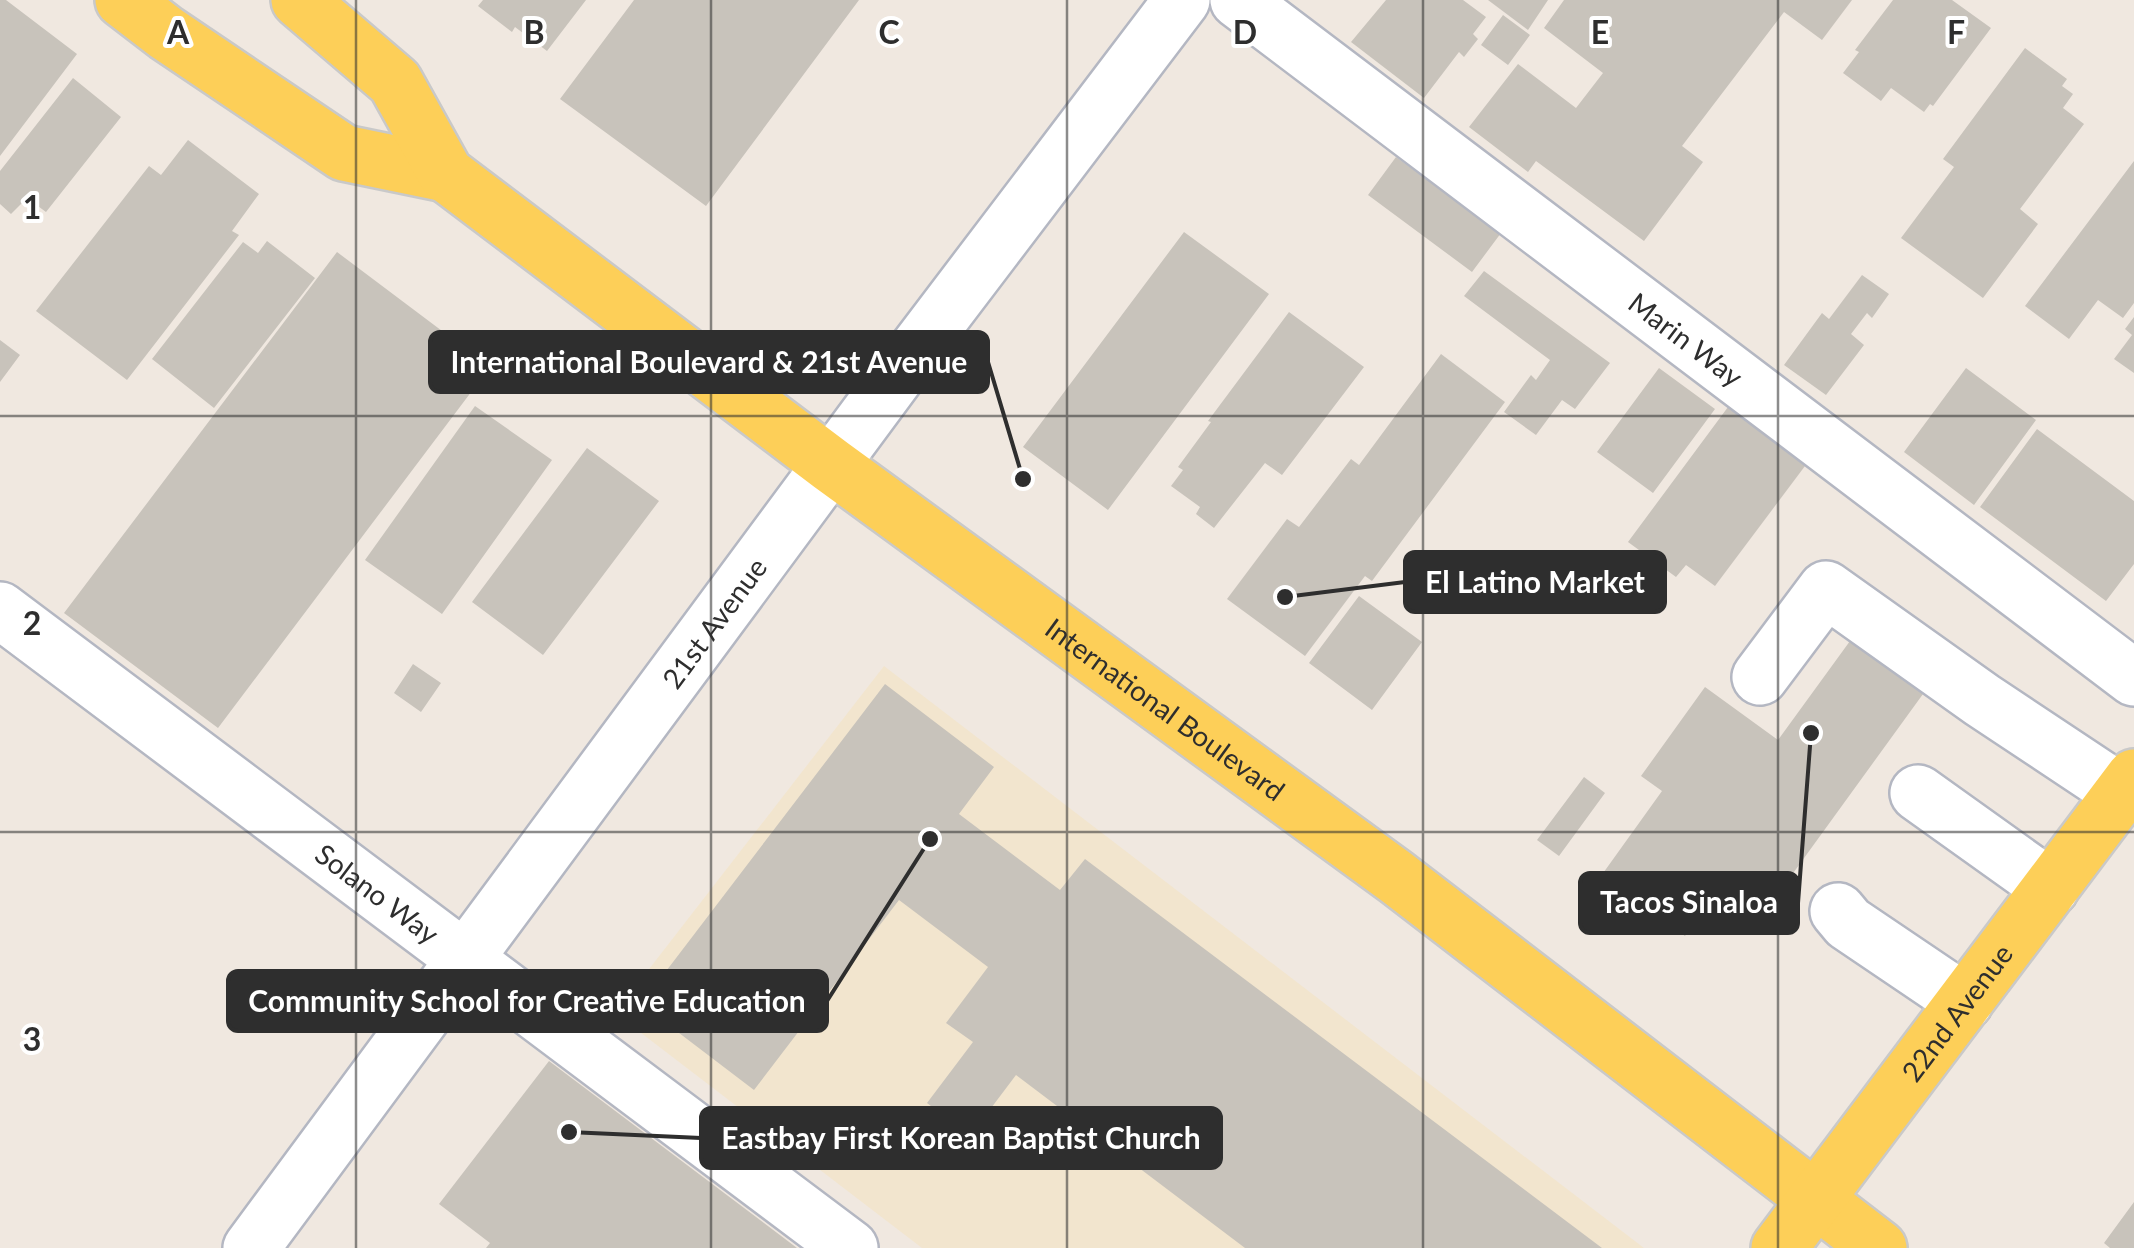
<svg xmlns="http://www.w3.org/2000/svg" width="2134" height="1248" font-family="Lato,sans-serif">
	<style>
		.education { fill: #f2e5ce }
		.building { fill: #c8c3bb }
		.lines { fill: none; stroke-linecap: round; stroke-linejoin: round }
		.minor-casing { stroke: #b4b7c2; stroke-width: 60 }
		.major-casing { stroke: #c9c9c9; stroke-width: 60 }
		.minor { stroke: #fff; stroke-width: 55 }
		.major { stroke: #fdcf58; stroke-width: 55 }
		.grid { fill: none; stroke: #2e2e2e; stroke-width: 2.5; stroke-opacity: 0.55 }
		.labels { text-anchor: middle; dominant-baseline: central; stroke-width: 8; stroke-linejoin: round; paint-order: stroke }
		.street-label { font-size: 28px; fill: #2e2e2e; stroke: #fff }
		.grid-label { font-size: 32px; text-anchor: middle; font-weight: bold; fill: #2e2e2e; stroke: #fff; stroke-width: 8; stroke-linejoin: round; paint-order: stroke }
		.leader { fill: none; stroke: #2e2e2e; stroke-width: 4 }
		.callout-dot { fill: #2e2e2e; stroke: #fff; stroke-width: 4 }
		.callout { fill: #2e2e2e; stroke: #2e2e2e; stroke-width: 4 }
		.callout-label { font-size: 30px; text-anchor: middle; font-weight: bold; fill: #fff }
	</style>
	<rect width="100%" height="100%" fill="#f0e8e0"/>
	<path class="education" d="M 884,666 L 1644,1248 L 922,1248 L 615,1013 Z"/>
	<path class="building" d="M 0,0 L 6,0 L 77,54 L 0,156 Z
		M 483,0 L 586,0 L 547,51 L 515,27 L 512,32 L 478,6 Z
		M 634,0 L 859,0 L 706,206 L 560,99 Z
		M 1386,0 L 1463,0 L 1486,17 L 1473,34 L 1478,39 L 1464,57 L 1459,52 L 1424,98 L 1351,42 Z
		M 1488,0 L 1548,0 L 1528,30 Z
		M 1564,0 L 1852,0 L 1822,40 L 1784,12 L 1682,146 L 1703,162 L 1644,241 L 1536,161 L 1528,172 L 1469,127 L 1518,64 L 1576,108 L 1603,73 L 1544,28 Z
		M 1893,0 L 1952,0 L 1991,28 L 1933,106 L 1930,104 L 1924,112 L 1891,88 L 1881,101 L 1843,73 L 1859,52 L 1855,50 Z
		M 1503,15 L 1530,35 L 1508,65 L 1481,45 Z
		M 2025,48 L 2067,79 L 2062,86 L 2073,94 L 2063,108 L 2084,124 L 2020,209 L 2038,224 L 1983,298 L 1901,238 L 1954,167 L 1943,159 Z
		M 73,78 L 121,117 L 46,212 L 27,198 L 11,214 L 0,204 L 0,171 Z
		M 188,140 L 259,194 L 232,231 L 239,235 L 127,380 L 36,311 L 149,166 L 161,175 Z
		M 1396,157 L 1501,233 L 1472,272 L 1368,195 Z
		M 2134,161 L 2134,303 L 2123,318 L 2098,300 L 2069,339 L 2025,306 Z
		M 1184,232 L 1269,294 L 1108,510 L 1023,447 Z
		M 267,241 L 315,278 L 214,408 L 152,359 L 243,242 L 258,253 Z
		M 337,252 L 490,367 L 218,728 L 64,613 Z
		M 1484,271 L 1610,363 L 1575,409 L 1562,400 L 1536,435 L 1504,412 L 1531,375 L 1536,380 L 1550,360 L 1464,296 Z
		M 1862,275 L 1889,294 L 1872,318 L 1867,313 L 1851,334 L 1864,345 L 1826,395 L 1784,365 L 1822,313 L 1829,319 Z
		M 1289,312 L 1364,367 L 1282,475 L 1265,463 L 1214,528 L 1196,514 L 1200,507 L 1171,486 L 1183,470 L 1178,467 L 1211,422 L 1208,421 Z
		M 2134,317 L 2134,373 L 2114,359 L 2132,335 L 2125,329 Z
		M 0,340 L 20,355 L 0,382 Z
		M 1441,354 L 1505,402 L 1372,581 L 1365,576 L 1305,656 L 1227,599 L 1287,519 L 1299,527 L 1351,459 L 1359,465 Z
		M 1659,368 L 1715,409 L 1653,493 L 1597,452 Z
		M 1966,368 L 2036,420 L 1974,505 L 1904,452 Z
		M 475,406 L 552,460 L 442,614 L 365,560 Z
		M 1728,407 L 1805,466 L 1715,586 L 1686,565 L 1676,577 L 1628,542 Z
		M 2037,429 L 2134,501 L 2134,564 L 2106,601 L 1980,507 Z
		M 587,448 L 659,501 L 543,655 L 472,602 Z
		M 1359,596 L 1422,642 L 1372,710 L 1309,663 Z
		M 1850,641 L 1923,694 L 1754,927 L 1713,897 L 1685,936 L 1601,876 L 1662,791 L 1641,776 L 1705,687 L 1778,740 Z
		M 413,664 L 441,683 L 421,712 L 394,693 Z
		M 885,684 L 994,767 L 959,814 L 1060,890 L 1085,859 L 1602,1248 L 1245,1248 L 1016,1075 L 970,1136 L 927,1103 L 973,1042 L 946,1023 L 988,967 L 899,900 L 754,1090 L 641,1004 Z
		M 1584,777 L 1605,793 L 1559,856 L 1537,840 Z
		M 549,1061 L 797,1248 L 486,1248 L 490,1243 L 439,1204 Z
		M 2134,1202 L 2134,1248 L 2110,1248 L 2104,1243 Z"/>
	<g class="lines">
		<defs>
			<g id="minor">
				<path id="s1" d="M 1238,0 L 2134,678"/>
				<path id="s2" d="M 0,610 L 850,1248"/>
				<path d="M 1760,677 L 1826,589 L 1982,700 L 2122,793"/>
				<path d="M 1918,793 L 2051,888"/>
				<path d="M 1838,911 L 1848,923 L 1965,1002"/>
				<path id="s3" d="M 251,1248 L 895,378 L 1182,0"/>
			</g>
			<g id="major">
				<path d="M 123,0 L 166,33 L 344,153 L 446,174"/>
				<path id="s4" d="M 299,0 L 395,82 L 446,174 L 831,465 L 1396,877 L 1879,1248"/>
				<path id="s5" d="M 1779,1248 L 2134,777"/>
			</g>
		</defs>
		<use href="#minor" class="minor-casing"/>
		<use href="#major" class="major-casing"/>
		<use href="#minor" class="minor"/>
		<use href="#major" class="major"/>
	</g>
	<path class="grid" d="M 356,0 L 356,1248M 711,0 L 711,1248M 1067,0 L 1067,1248M 1423,0 L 1423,1248M 1778,0 L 1778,1248M 0,416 L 2134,416M 0,832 L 2134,832"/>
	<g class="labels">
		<g class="street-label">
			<text stroke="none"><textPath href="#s1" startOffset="562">Marin Way</textPath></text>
			<text stroke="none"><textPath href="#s3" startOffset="778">21st Avenue</textPath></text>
			<text stroke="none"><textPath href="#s4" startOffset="1128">International Boulevard</textPath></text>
			<text stroke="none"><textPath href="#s2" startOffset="472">Solano Way</textPath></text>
			<text stroke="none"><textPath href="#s5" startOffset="295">22nd Avenue</textPath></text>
		</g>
	</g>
	<g class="grid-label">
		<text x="178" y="44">A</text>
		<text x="534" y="44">B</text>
		<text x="889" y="44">C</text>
		<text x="1245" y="44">D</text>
		<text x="1600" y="44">E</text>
		<text x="1956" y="44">F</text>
		<text x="32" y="219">1</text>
		<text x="32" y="635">2</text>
		<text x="32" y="1051">3</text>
	</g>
	<path class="leader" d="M1023 479L988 362M1285 597L1405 582M1811 733L1798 903M930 839L827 1001M569 1132L701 1138"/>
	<g class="callout-dot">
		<circle cx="1023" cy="479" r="10"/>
		<circle cx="1285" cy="597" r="10"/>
		<circle cx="1811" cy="733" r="10"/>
		<circle cx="930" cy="839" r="10"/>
		<circle cx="569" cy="1132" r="10"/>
	</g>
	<g class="callout">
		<rect x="430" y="332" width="558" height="60" rx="10"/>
		<rect x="1405" y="552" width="260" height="60" rx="10"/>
		<rect x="1580" y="873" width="218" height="60" rx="10"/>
		<rect x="228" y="971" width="599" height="60" rx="10"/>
		<rect x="701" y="1108" width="520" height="60" rx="10"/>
	</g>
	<g class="callout-label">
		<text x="709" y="373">International Boulevard &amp; 21st Avenue</text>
		<text x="1535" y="593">El Latino Market</text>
		<text x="1689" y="913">Tacos Sinaloa</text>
		<text x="527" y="1012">Community School for Creative Education</text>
		<text x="961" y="1149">Eastbay First Korean Baptist Church</text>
	</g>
</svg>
